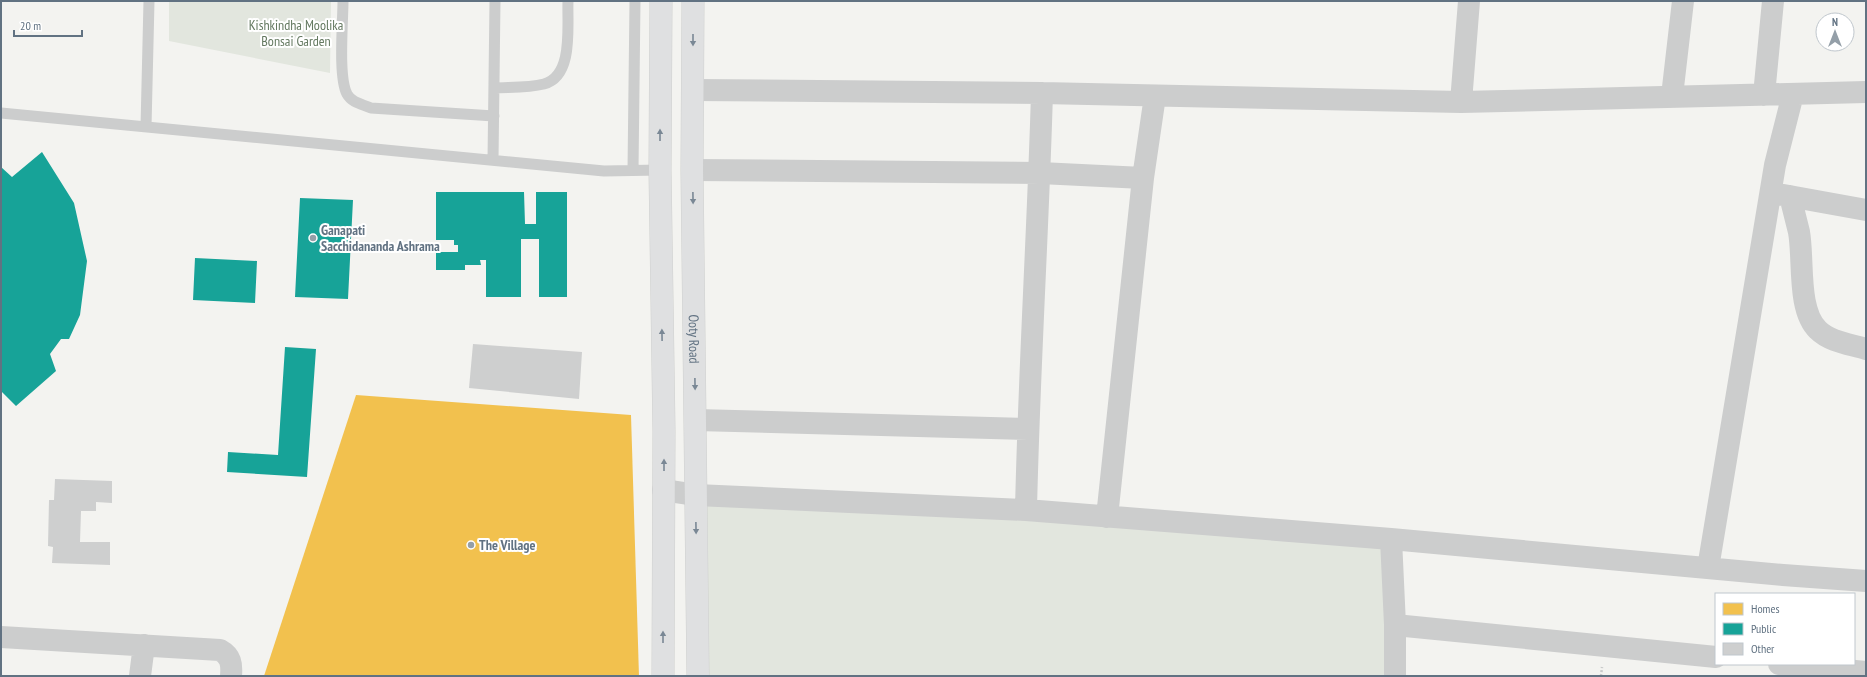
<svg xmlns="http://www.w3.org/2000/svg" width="1867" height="677" font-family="'PT Sans Narrow',sans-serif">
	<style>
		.green { fill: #e2e6de }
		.homes { fill: #f2c14e }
		.public { fill: #17a398 }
		.building { fill: #cecfcf }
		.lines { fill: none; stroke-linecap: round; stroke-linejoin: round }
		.primary-casing { stroke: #cfd0cf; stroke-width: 23 }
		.path { stroke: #c9caca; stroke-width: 2.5; stroke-dasharray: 2 2; stroke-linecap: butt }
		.lane { stroke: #cccdcd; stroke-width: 11 }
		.street { stroke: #cccdcd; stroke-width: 22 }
		.primary { stroke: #dfe0e1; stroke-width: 22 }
		.oneway { fill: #7a8895 }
		.poi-dot { fill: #949fa8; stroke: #fff; stroke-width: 1.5 }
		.labels { text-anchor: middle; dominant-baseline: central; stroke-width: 4; stroke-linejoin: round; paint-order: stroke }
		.park-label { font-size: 14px; fill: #647960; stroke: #fff }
		.poi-label { font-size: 14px; font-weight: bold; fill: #617282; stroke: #fff; text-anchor: start }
		.street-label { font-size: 14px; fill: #617282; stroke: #fff }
	</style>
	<rect width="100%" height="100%" fill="#f3f3f0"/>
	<path class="green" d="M 169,1 L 331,1 L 330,73 L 169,41 Z
		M 696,495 L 1391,539 L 1390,676 L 695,676 Z"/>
	<path class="homes" d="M 356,395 L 631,415 L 639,676 L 264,676 Z"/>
	<path class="public" d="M 42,152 L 74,203 L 87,261 L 80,315 L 69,339 L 61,339 L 50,354 L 56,371 L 16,406 L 1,391 L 1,167 L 12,177 Z
		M 436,192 L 524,192 L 525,224 L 536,224 L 536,192 L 567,192 L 567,297 L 539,297 L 539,239 L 521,239 L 521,297 L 486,297 L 486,260 L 480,260 L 481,265 L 465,265 L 465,270 L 436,270 L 436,252 L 458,252 L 458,245 L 454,245 L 454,240 L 436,240 Z
		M 300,198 L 353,200 L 348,299 L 295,297 Z
		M 195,258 L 257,261 L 255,303 L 193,300 Z
		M 285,347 L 316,349 L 307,477 L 227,472 L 228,452 L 278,455 Z"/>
	<path class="building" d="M 473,344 L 582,352 L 579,399 L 469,388 Z
		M 55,479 L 112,481 L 112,503 L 96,502 L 96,511 L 81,511 L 80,542 L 110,542 L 110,565 L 52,563 L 53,547 L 48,546 L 49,500 L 54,500 Z"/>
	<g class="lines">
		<defs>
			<g id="primary">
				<path d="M 661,1 L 660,170 L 664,431 L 663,676"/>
				<path id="s1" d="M 693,1 L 692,170 L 698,676"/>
			</g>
		</defs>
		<use href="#primary" class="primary-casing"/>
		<path class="path" d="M 1601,676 L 1602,667"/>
		<path class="lane" d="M 343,1 C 343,22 338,77 347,94 C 352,103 362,104 371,108 L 494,116
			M 494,88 C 510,87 528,88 544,84 C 574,76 567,26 568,1
			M 1,113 L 604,171 L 660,170
			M 146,127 L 149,1
			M 493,160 L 495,1
			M 633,170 L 635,1"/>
		<path class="street" d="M 693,90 L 1042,93 L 1461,102 L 1866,92
			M 1764,95 L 1773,1
			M 1672,96 L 1683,1
			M 1461,102 L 1469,1
			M 692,170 L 1040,173 L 1143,178
			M 1778,194 L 1866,210
			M 1790,196 C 1793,208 1796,220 1799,232 C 1804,260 1797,310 1818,330 C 1830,342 1850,344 1866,349
			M 696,420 L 1028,429
			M 663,490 L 696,495 L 1026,510 L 1391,539 L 1783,575 L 1866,581
			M 1026,510 C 1029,371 1038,232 1042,93
			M 1107,517 L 1143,178 L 1155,96
			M 1391,539 L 1395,625 L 1395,676
			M 1708,568 L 1775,165 L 1793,94
			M 1395,625 L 1716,657
			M 1,637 L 220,650 C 231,656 232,664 231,676
			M 1779,664 L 1866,672
			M 140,676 L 144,645"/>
		<use href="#primary" class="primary"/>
	</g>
	<defs><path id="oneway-solid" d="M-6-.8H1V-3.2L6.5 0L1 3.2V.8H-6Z"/></defs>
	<g class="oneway">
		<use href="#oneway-solid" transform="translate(693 40) rotate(90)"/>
		<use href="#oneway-solid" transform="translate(660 135) rotate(-90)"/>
		<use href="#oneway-solid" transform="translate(693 198) rotate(89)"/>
		<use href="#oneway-solid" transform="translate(662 335) rotate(-91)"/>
		<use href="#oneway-solid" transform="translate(695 384) rotate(89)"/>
		<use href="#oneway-solid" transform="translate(664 465) rotate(-90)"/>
		<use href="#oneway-solid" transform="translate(696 528) rotate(89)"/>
		<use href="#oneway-solid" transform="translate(663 637) rotate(-90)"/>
	</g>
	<g class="poi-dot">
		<circle cx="313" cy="238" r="4"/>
		<circle cx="471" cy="545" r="4"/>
	</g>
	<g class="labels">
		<g class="park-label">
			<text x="296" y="25">Kishkindha Moolika<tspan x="296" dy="16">Bonsai Garden</tspan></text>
		</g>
		<g class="poi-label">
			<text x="321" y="230">Ganapati<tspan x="321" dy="16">Sacchidananda Ashrama</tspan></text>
			<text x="479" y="545">The Village</text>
		</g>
		<g class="street-label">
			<text stroke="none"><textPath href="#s1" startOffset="338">Ooty Road</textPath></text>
		</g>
	</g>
	<rect width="1867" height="677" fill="none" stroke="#617282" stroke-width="4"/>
	<rect x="1715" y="593" width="140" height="72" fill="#ffffff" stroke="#c0c7cd"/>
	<rect x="1723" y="603" width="20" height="12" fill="#f2c14e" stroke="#c0c7cd"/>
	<text x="1751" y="613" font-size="12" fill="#617282">Homes</text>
	<rect x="1723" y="623" width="20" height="12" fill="#17a398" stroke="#c0c7cd"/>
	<text x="1751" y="633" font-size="12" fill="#617282">Public</text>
	<rect x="1723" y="643" width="20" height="12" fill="#cecfcf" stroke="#c0c7cd"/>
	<text x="1751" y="653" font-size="12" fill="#617282">Other</text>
	<g transform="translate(1835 32)"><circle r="19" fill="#ffffff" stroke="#c0c7cd"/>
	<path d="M0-3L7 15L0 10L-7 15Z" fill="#949fa8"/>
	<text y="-6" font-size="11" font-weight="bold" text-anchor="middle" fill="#617282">N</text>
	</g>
	<path d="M14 30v6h68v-6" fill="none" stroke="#617282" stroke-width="2"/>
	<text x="20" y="30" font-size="12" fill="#617282" stroke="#ffffff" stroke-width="3" paint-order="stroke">20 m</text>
</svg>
